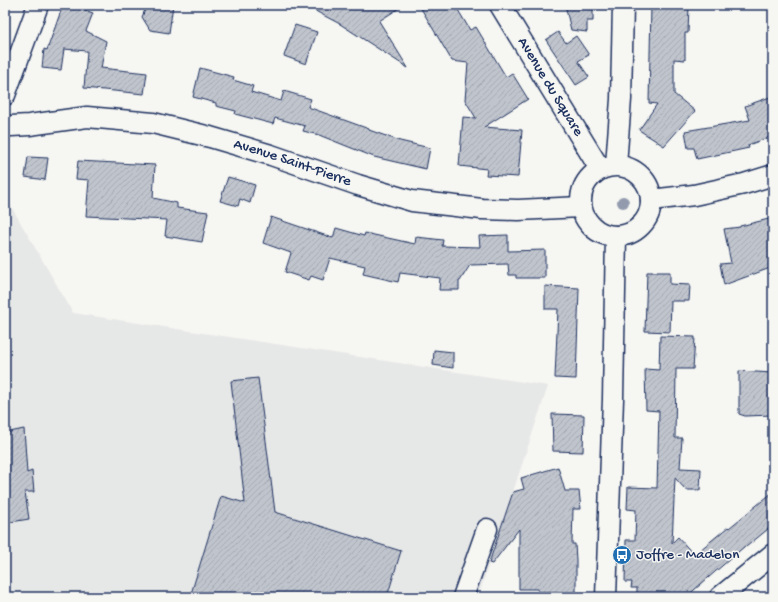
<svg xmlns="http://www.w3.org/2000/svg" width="778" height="602" font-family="'Gochi Hand',sans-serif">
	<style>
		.built { fill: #e6e7e7 }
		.building { fill: url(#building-hatch); stroke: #1b2f5e }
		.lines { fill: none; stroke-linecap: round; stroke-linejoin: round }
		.minor-casing { stroke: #1b2f5e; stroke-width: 23 }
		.minor { stroke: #f6f6f2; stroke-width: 20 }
		.tree { fill: #929bae }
		.labels { text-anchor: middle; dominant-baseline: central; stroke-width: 3; stroke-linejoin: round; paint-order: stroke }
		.street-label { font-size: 15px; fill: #1b2f5e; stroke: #f6f6f2 }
		.poi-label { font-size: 15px; fill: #1b2f5e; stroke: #f6f6f2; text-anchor: start }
	</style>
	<defs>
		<pattern id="building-hatch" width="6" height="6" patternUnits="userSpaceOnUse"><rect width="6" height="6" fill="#c0c4cd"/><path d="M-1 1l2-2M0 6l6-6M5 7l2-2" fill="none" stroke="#a4a9b2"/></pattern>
	</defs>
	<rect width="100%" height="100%" fill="#f6f6f2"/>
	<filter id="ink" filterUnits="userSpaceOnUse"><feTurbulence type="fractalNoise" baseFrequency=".025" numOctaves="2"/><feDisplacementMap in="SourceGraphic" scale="8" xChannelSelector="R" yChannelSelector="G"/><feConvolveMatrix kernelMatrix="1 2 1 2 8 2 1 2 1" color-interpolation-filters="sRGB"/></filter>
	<g filter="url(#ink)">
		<path class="built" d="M 5,196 L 73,313 L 548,386 L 478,597 L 5,597 Z"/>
		<path class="building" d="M 63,5 L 71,5 L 93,13 L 86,31 L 106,41 L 101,68 L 147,73 L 144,94 L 84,88 L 87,51 L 64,49 L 61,70 L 42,68 L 44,49 L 47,50 Z
			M 147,5 L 173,5 L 169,33 L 150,30 L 142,17 Z
			M 304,5 L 404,5 L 379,21 L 408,68 L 340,24 Z
			M 419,5 L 455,5 L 470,30 L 476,27 L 506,77 L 512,73 L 528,99 L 484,127 L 522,130 L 518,177 L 486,175 L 487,169 L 459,166 L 463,117 L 476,118 L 465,100 L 468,63 L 452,61 Z
			M 565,5 L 593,5 L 593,21 L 587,21 L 587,32 L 571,30 Z
			M 651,5 L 689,5 L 688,33 L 685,33 L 685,60 L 674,59 L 674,94 L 695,111 L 664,146 L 639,130 L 657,104 L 649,103 Z
			M 295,25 L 317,32 L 306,64 L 284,56 Z
			M 558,32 L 566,43 L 576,36 L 589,55 L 578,61 L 589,77 L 576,85 L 546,40 Z
			M 200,68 L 234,77 L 233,80 L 253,86 L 251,92 L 281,101 L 284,91 L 311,99 L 308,107 L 369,129 L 369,130 L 400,141 L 430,148 L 426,169 L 374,157 L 319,135 L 303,131 L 305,126 L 275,118 L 273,124 L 235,114 L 236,111 L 216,106 L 216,103 L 193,97 Z
			M 773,96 L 773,136 L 748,145 L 749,148 L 697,159 L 694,148 L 688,148 L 685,131 L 750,120 L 745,106 Z
			M 28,157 L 48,158 L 45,180 L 25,177 Z
			M 78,161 L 155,165 L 153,198 L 177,203 L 177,208 L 208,212 L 202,242 L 165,236 L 167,220 L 86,216 L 89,180 L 76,179 Z
			M 228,177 L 255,185 L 250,203 L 240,199 L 238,206 L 220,201 Z
			M 271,217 L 333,238 L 336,228 L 364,236 L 365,233 L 415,244 L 416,237 L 443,240 L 442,246 L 480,247 L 479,236 L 508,235 L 508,251 L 545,250 L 545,278 L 516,278 L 516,275 L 509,275 L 508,264 L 470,265 L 460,281 L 459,281 L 459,290 L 439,290 L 440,278 L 400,273 L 398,282 L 363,274 L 365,266 L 330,258 L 323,280 L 311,276 L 309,280 L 285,272 L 291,253 L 263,243 Z
			M 773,218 L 773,267 L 724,285 L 720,264 L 731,263 L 724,229 L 740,227 L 740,226 Z
			M 647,272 L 670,272 L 670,284 L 690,285 L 689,301 L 671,301 L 670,332 L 645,331 Z
			M 545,286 L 579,288 L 576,379 L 555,378 L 558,309 L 545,309 Z
			M 660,336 L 695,337 L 693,369 L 676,369 L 675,438 L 682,438 L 680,468 L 701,469 L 700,490 L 686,490 L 675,478 L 672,543 L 678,537 L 694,555 L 728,527 L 729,528 L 773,492 L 773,525 L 746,547 L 745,546 L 686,597 L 637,597 L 637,588 L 631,588 L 632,582 L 625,582 L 626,540 L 635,540 L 636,510 L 627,509 L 628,487 L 657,488 L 659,411 L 646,410 L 645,369 L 659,370 Z
			M 434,350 L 453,352 L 453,368 L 433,365 Z
			M 739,371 L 773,373 L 773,415 L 745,416 L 739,414 Z
			M 258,378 L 275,512 L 401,551 L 387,597 L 190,597 L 221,496 L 245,503 L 231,381 Z
			M 552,414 L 584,415 L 583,452 L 553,451 Z
			M 24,429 L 27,473 L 32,471 L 34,492 L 25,492 L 29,519 L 5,523 L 5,433 Z
			M 558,467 L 565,491 L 579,491 L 581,509 L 573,509 L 572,544 L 575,544 L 576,560 L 576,597 L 559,597 L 559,592 L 538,592 L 538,589 L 519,589 L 519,529 L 492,564 L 489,563 L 513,492 L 524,489 L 521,478 Z"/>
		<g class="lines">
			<defs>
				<g id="minor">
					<path id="s1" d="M 500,5 L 600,169"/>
					<path d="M 5,95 L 38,5"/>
					<path id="s2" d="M 5,125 L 11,126 L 29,125 L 87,117 L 153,123 L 210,137 L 271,155 L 358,185 L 412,201 L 482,209 L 518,210 L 581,207"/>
					<path d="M 616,165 L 621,99 L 623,5"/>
					<circle cx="616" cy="201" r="35"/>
					<path d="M 651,200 L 694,195 L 744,184 L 773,175"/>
					<path d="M 463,597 L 487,529"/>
					<path d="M 606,597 L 613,399 L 616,236"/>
					<path d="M 720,597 L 773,554"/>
				</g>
			</defs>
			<use href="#minor" class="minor-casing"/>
			<use href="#minor" class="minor"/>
		</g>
		<circle class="tree" cx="623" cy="202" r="6"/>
	</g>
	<defs>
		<symbol id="bus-disc" viewBox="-11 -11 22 22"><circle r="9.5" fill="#1f6fb2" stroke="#f6f6f2"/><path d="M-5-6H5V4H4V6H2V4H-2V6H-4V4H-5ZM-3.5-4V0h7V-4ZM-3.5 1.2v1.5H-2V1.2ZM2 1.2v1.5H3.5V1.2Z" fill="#fff"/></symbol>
	</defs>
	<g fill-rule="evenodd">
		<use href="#bus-disc" x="611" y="544" width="22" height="22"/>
	</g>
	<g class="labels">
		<g class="street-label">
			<text stroke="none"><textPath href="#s1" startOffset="96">Avenue du Square</textPath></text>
			<text stroke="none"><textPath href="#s2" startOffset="294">Avenue Saint-Pierre</textPath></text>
		</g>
		<g class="poi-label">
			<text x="636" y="555">Joffre - Madelon</text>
		</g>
	</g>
	<rect width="778" height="602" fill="none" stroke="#f6f6f2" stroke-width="20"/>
	<rect x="10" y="10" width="758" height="582" fill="none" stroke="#1b2f5e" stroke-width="1.5" filter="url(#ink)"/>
</svg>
